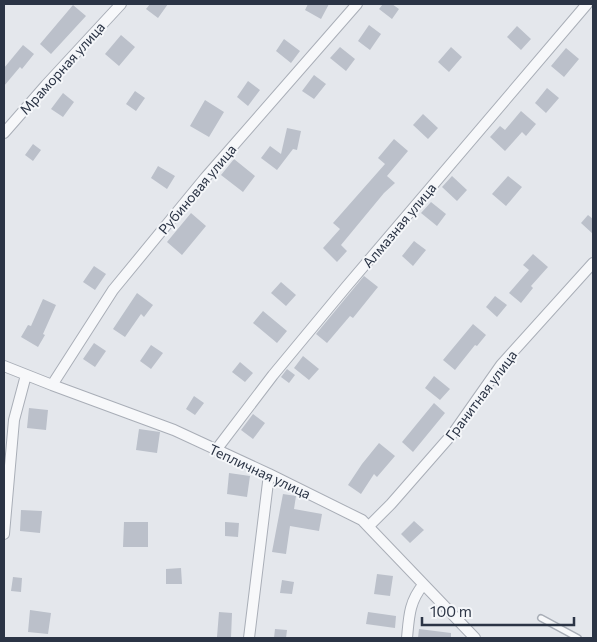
<svg xmlns="http://www.w3.org/2000/svg" width="597" height="642" font-family="Commissioner,sans-serif">
	<style>
		.building { fill: #bbc0ca }
		.lines { fill: none; stroke-linecap: round; stroke-linejoin: round }
		.lane-casing { stroke: #a9aeb7; stroke-width: 8 }
		.street-casing { stroke: #a9aeb7; stroke-width: 12 }
		.lane { stroke: #f7f8fa; stroke-width: 5 }
		.street { stroke: #f7f8fa; stroke-width: 10 }
		.labels { text-anchor: middle; dominant-baseline: central; stroke-width: 4; stroke-linejoin: round; paint-order: stroke }
		.street-label { font-size: 14px; fill: #2b3445; stroke: #f4f6f9 }
	</style>
	<rect width="100%" height="100%" fill="#e4e7ec"/>
	<path class="building" d="M 150,4 L 168,4 L 158,18 L 146,9 Z
		M 308,4 L 329,4 L 321,19 L 305,10 Z
		M 383,4 L 392,4 L 399,9 L 392,19 L 379,9 Z
		M 73,5 L 86,16 L 51,54 L 40,44 Z
		M 369,25 L 381,34 L 370,50 L 358,41 Z
		M 517,26 L 531,39 L 521,50 L 507,37 Z
		M 121,35 L 135,47 L 119,66 L 105,54 Z
		M 284,39 L 300,51 L 291,63 L 276,51 Z
		M 23,45 L 34,54 L 22,69 L 20,67 L 4,86 L 4,68 Z
		M 340,47 L 355,59 L 346,71 L 330,58 Z
		M 451,47 L 462,57 L 449,72 L 438,62 Z
		M 566,48 L 579,59 L 564,77 L 551,66 Z
		M 314,75 L 326,84 L 314,99 L 302,91 Z
		M 248,81 L 260,90 L 248,106 L 237,97 Z
		M 547,88 L 559,98 L 546,113 L 535,103 Z
		M 135,91 L 145,98 L 136,111 L 126,104 Z
		M 63,93 L 74,102 L 63,117 L 51,109 Z
		M 205,100 L 224,112 L 209,137 L 190,126 Z
		M 521,111 L 536,124 L 526,136 L 522,132 L 505,151 L 490,137 L 500,126 L 505,130 Z
		M 423,114 L 438,128 L 428,139 L 413,125 Z
		M 287,128 L 301,131 L 297,150 L 293,149 L 277,170 L 261,158 L 270,146 L 281,154 Z
		M 394,139 L 408,151 L 387,176 L 395,183 L 384,193 L 341,245 L 347,251 L 337,262 L 323,248 L 340,229 L 333,223 L 385,164 L 378,158 Z
		M 33,144 L 41,150 L 33,161 L 25,155 Z
		M 234,159 L 255,176 L 243,192 L 221,175 Z
		M 158,166 L 175,176 L 167,189 L 151,178 Z
		M 452,176 L 467,190 L 457,201 L 442,187 Z
		M 508,176 L 522,187 L 506,206 L 492,194 Z
		M 431,202 L 446,214 L 437,226 L 421,213 Z
		M 191,213 L 206,226 L 182,255 L 167,242 Z
		M 588,215 L 593,219 L 593,234 L 581,223 Z
		M 414,241 L 426,250 L 413,266 L 402,256 Z
		M 533,254 L 548,267 L 531,286 L 533,288 L 521,303 L 509,293 L 529,270 L 523,265 Z
		M 94,266 L 106,274 L 95,290 L 83,282 Z
		M 364,276 L 378,287 L 353,318 L 350,316 L 327,343 L 316,334 Z
		M 281,282 L 296,295 L 286,306 L 271,293 Z
		M 137,293 L 153,305 L 144,317 L 141,314 L 125,337 L 113,329 Z
		M 495,296 L 507,305 L 497,317 L 486,307 Z
		M 43,299 L 56,305 L 43,334 L 45,335 L 38,347 L 21,337 L 28,325 L 31,326 Z
		M 263,311 L 287,331 L 277,343 L 253,323 Z
		M 473,324 L 486,335 L 477,346 L 475,345 L 455,370 L 443,360 Z
		M 94,343 L 106,351 L 95,367 L 83,359 Z
		M 151,345 L 163,353 L 151,369 L 140,361 Z
		M 303,356 L 319,369 L 309,380 L 294,368 Z
		M 240,362 L 253,373 L 245,382 L 232,372 Z
		M 287,369 L 295,375 L 289,383 L 281,377 Z
		M 434,376 L 450,389 L 440,400 L 425,388 Z
		M 194,396 L 204,403 L 195,415 L 186,409 Z
		M 434,403 L 445,413 L 413,452 L 402,442 Z
		M 29,408 L 48,410 L 46,430 L 27,428 Z
		M 253,414 L 265,423 L 253,439 L 241,430 Z
		M 139,429 L 160,432 L 157,453 L 136,450 Z
		M 379,443 L 395,456 L 377,477 L 374,474 L 361,494 L 348,485 L 362,464 Z
		M 229,473 L 250,476 L 247,497 L 227,494 Z
		M 283,494 L 296,496 L 294,509 L 322,514 L 319,531 L 290,526 L 286,554 L 272,552 Z
		M 21,510 L 42,511 L 40,533 L 20,531 Z
		M 414,521 L 424,530 L 410,543 L 401,534 Z
		M 124,522 L 148,522 L 148,547 L 123,547 Z
		M 225,522 L 239,523 L 238,537 L 225,536 Z
		M 181,568 L 182,584 L 166,584 L 166,569 Z
		M 377,574 L 393,576 L 390,596 L 374,594 Z
		M 13,577 L 22,578 L 21,592 L 11,591 Z
		M 282,580 L 294,582 L 292,594 L 280,593 Z
		M 30,610 L 51,613 L 48,634 L 28,632 Z
		M 219,612 L 232,613 L 231,638 L 217,637 Z
		M 368,612 L 396,616 L 395,628 L 366,624 Z
		M 275,629 L 287,630 L 286,638 L 274,638 Z
		M 419,629 L 451,633 L 451,638 L 418,638 Z"/>
	<g class="lines">
		<defs>
			<path id="lane" d="M 541,618 L 578,638"/>
			<path id="street" d="M 4,133 L 46,85 L 121,4
				M 4,366 L 52,385 L 174,430 L 269,474 L 362,520 L 475,638
				M 52,385 L 113,290 L 205,178 L 357,4
				M 216,450 L 273,375 L 346,287 L 587,4
				M 369,526 L 391,504 L 454,432 L 501,365 L 593,263
				M 4,534 L 14,420 L 26,375
				M 249,638 L 269,474
				M 407,638 C 409,617 409,602 423,585"/>
		</defs>
		<use href="#lane" class="lane-casing"/>
		<use href="#street" class="street-casing"/>
		<use href="#lane" class="lane"/>
		<use href="#street" class="street"/>
	</g>
	<g class="labels">
		<g class="street-label">
			<text transform="translate(62 68) rotate(-48)">Мраморная улица</text>
			<text transform="translate(197 189) rotate(-50)">Рубиновая улица</text>
			<text transform="translate(399 225) rotate(-50)">Алмазная улица</text>
			<text transform="translate(481 395) rotate(-53)">Гранитная улица</text>
			<text transform="translate(260 471) rotate(25)">Тепличная улица</text>
		</g>
	</g>
	<rect width="597" height="642" fill="none" stroke="#2b3445" stroke-width="10"/>
	<path d="M422 617v8h152v-8" fill="none" stroke="#2b3445" stroke-width="2.5"/>
	<text x="430" y="617" font-size="15" fill="#2b3445" stroke="#f4f6f9" stroke-width="4" paint-order="stroke">100 m</text>
</svg>
